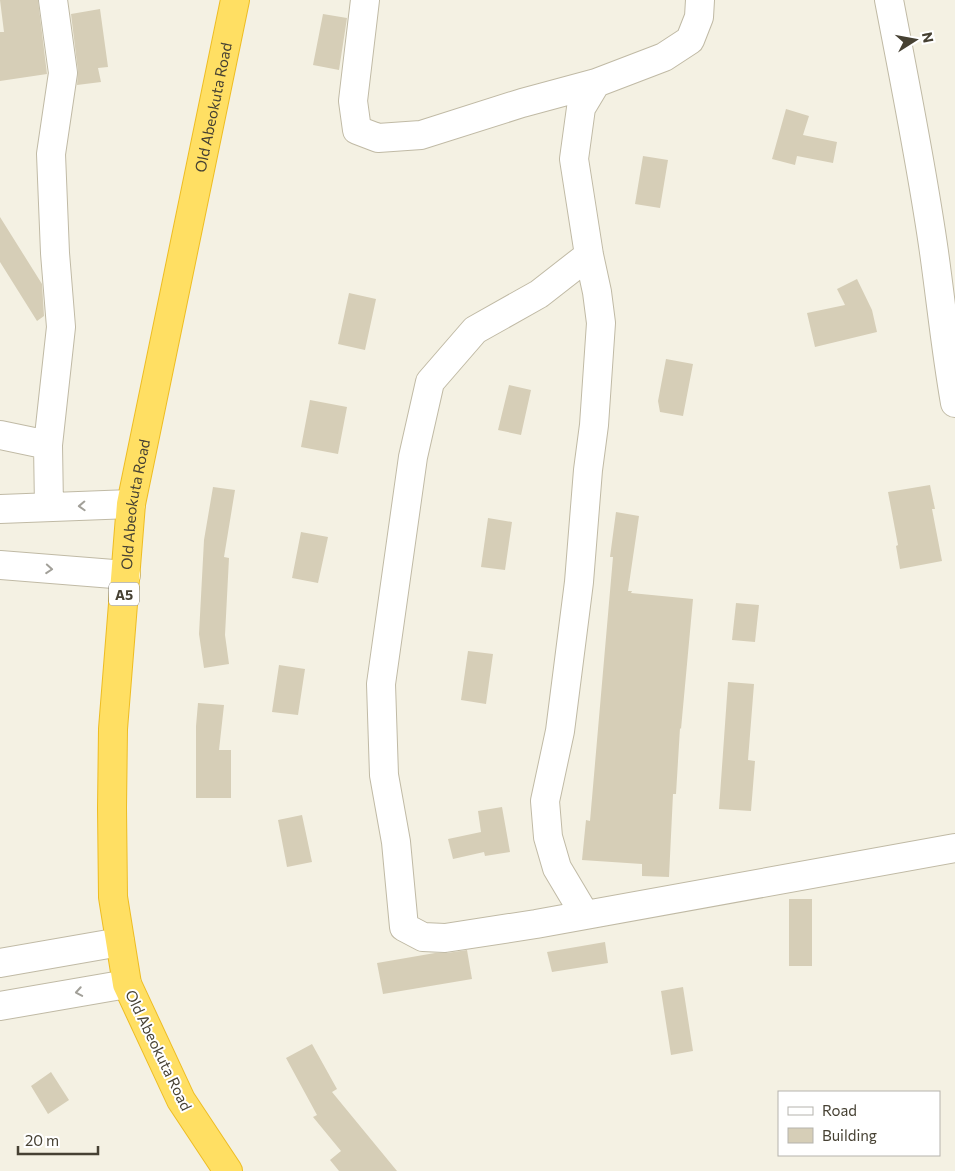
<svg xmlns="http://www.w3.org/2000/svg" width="955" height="1171" font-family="Commissioner,sans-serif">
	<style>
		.building { fill: #d6ceb7 }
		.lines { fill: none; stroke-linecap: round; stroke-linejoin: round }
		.minor-casing { stroke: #c0baa5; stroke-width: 30 }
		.highway-casing { stroke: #eebd23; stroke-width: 30 }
		.minor { stroke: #fff; stroke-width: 28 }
		.highway { stroke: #ffdf63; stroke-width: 28 }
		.oneway { stroke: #a2a099 }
		.labels { text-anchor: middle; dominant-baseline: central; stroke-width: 4; stroke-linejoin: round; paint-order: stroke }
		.shield { fill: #fff; stroke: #7e7a70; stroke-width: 1 }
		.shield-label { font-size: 14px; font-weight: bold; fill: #464133 }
		.street-label { font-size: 15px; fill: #464133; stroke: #fff }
	</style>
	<rect width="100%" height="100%" fill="#f4f1e3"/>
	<path class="building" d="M 0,0 L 38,0 L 47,74 L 0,81 L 0,32 L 4,32 Z
		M 100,9 L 108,67 L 98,68 L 101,82 L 77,85 L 78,71 L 71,14 Z
		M 323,14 L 347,18 L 339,70 L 313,65 Z
		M 786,109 L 809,116 L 803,135 L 837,142 L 833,163 L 797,156 L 795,165 L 772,159 Z
		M 643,156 L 668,160 L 660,208 L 635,204 Z
		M 0,217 L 42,284 L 44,316 L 37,321 L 0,262 Z
		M 857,279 L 872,310 L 877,332 L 815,347 L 807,313 L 845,305 L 837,289 Z
		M 349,293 L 376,299 L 365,350 L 338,344 Z
		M 666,359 L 693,364 L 683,416 L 660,412 L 658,401 Z
		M 509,385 L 531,390 L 521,435 L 498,430 Z
		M 310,400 L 347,407 L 338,454 L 301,447 Z
		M 930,485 L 935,509 L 932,509 L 942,561 L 900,569 L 896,546 L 898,545 L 888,492 Z
		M 213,487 L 235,490 L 224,557 L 229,558 L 225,635 L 229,664 L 204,668 L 199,634 L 204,540 Z
		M 616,512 L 639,516 L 628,591 L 632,591 L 631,593 L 693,599 L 681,729 L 680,728 L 676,794 L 673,794 L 669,877 L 642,876 L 642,864 L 582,860 L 586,820 L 590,821 L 613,557 L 610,557 Z
		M 488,518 L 512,522 L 505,570 L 481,567 Z
		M 301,532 L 328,537 L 318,583 L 292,578 Z
		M 736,603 L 759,605 L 755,642 L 732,640 Z
		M 468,651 L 493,654 L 486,704 L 461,700 Z
		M 279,665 L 305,669 L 298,715 L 272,712 Z
		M 728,682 L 754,684 L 748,760 L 755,761 L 751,811 L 719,809 Z
		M 198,703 L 224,705 L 219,750 L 231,750 L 231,798 L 196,798 L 196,726 Z
		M 502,807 L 510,852 L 485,856 L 484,852 L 453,859 L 448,839 L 481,832 L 478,811 Z
		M 302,815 L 312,862 L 287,867 L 278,820 Z
		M 789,899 L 812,899 L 812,966 L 789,966 Z
		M 605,942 L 608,963 L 552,972 L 547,952 Z
		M 467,950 L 472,979 L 383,994 L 377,963 L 435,953 L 447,953 Z
		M 683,987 L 693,1051 L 671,1055 L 661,991 Z
		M 312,1044 L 337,1089 L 332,1092 L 397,1171 L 339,1171 L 330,1160 L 341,1151 L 313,1117 L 317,1115 L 286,1058 Z
		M 51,1072 L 69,1100 L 48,1114 L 31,1086 Z"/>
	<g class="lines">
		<defs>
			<path id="minor" d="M 365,0 L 353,101 L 357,130 L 378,138 L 421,135 L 522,103 L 596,83
				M 889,0 C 905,84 922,167 934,252 C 941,302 946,352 955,403
				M 589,255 L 539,294 L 475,330 L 430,382 L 413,457 L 381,684 L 384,775 L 396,842 L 404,927 L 423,937 L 445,938 L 536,924 L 955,848
				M 0,435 L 48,445
				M 49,507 L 48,445 L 61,327 L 55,253 L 51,154 L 63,73 L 53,0
				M 0,509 L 131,504
				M 0,565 L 126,575
				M 585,915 L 557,868 L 548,837 L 545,801 L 560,731 L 579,582 L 588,470 L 594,425 L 601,323 L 597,292 L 589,255 L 574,159 L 581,108 L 596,83 L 664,57 L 690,40 L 699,17 L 700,0
				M 0,963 L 120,942
				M 0,1006 L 127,984"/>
			<g id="highway">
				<path id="s1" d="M 228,1171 L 181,1100 L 127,984 L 113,897 L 112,808 L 113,729 L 131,504 L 235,0"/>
			</g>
		</defs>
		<use href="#minor" class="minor-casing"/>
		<use href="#highway" class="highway-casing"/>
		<use href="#minor" class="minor"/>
		<use href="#highway" class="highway"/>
	</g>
	<defs><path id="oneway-chevron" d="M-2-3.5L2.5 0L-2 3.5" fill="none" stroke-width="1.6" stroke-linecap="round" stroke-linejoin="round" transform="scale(1.25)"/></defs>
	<g class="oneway">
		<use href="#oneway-chevron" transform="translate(82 506) rotate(178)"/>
		<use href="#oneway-chevron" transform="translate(49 569) rotate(4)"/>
		<use href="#oneway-chevron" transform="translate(79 992) rotate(170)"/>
	</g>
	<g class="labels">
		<rect class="shield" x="109" y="582.5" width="30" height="23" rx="4"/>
		<g class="shield-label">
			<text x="124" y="594">A5</text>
		</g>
		<g class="street-label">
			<text stroke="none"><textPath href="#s1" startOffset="1100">Old Abeokuta Road</textPath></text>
			<text stroke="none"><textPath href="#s1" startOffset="695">Old Abeokuta Road</textPath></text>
			<text transform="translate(159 1050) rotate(64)">Old Abeokuta Road</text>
		</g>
	</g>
	<rect x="778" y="1091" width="162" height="65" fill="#ffffff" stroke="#b5b3ad"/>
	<rect x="788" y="1107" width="25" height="8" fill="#ffffff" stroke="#b5b3ad"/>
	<text x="822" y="1116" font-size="15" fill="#464133">Road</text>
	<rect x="788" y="1128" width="25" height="15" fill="#d6ceb7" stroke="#b5b3ad"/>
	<text x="822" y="1141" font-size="15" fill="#464133">Building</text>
	<g transform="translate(915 40) rotate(79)" stroke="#ffffff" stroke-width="4" paint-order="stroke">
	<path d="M0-4L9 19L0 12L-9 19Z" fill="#464133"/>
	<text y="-8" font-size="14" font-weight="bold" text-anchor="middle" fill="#464133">N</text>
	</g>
	<path d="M18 1146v8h80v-8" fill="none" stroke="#464133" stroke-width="2.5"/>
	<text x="25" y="1146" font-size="15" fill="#464133" stroke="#ffffff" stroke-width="4" paint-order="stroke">20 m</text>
</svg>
